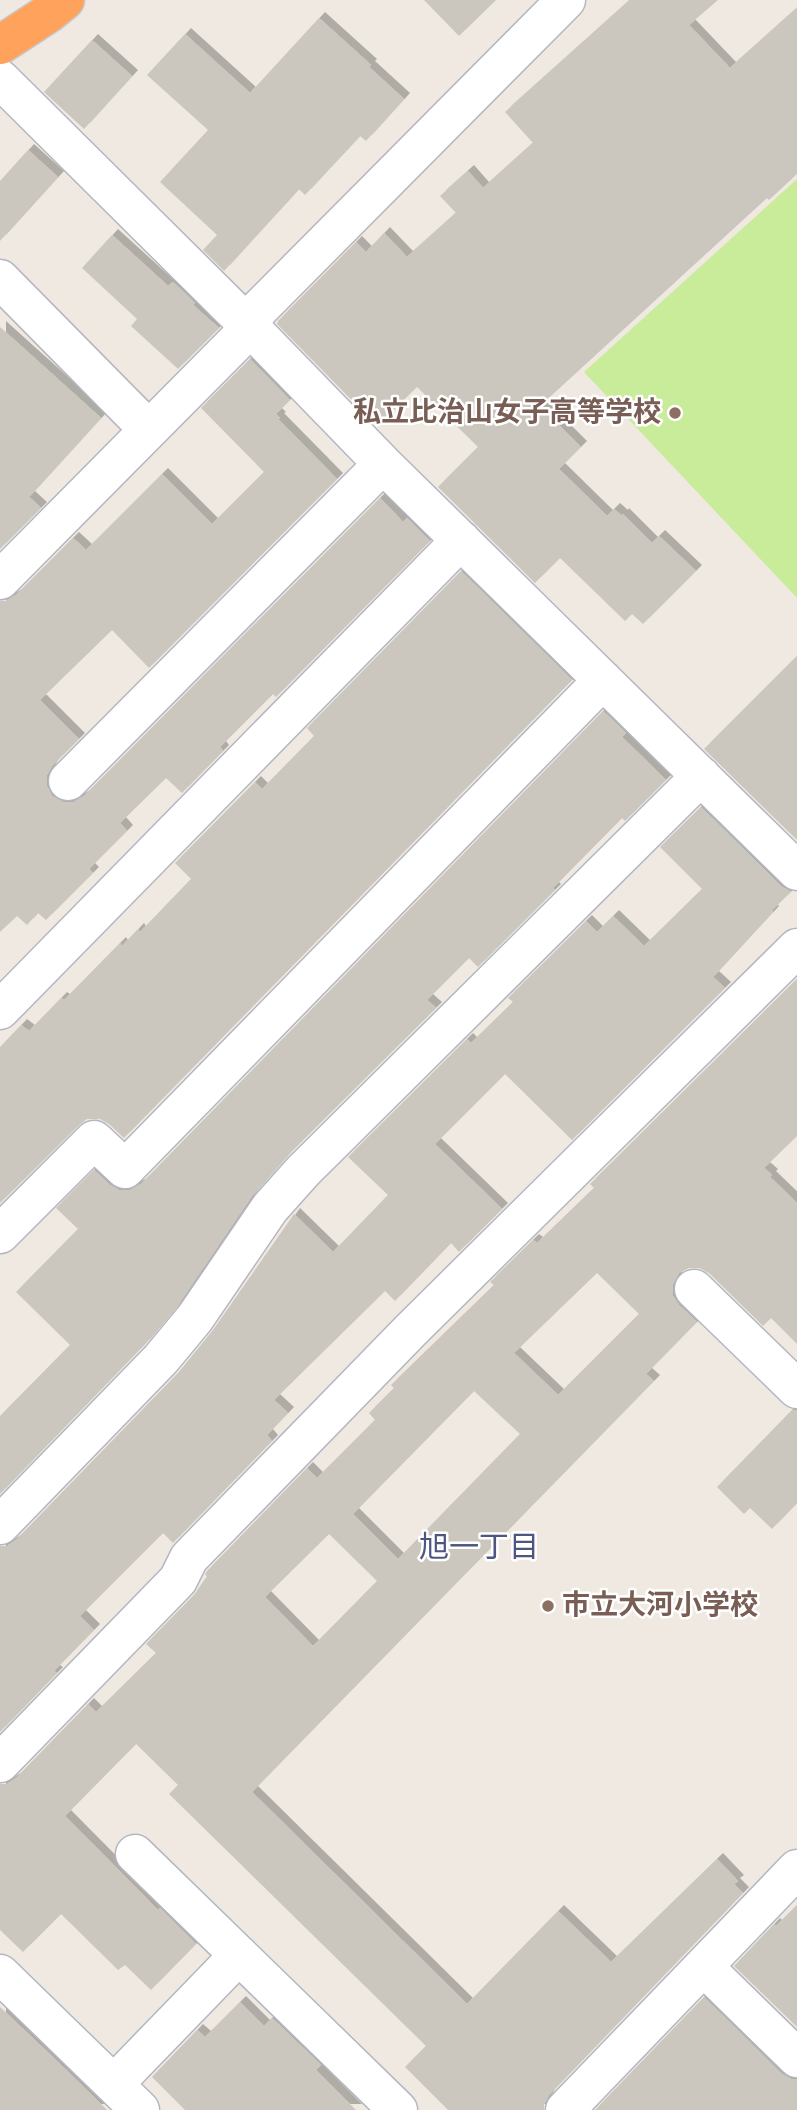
<svg xmlns="http://www.w3.org/2000/svg" width="797" height="2110" font-family="'Alegreya Sans','Noto Sans JP',sans-serif">
	<style>
		.pitch { fill: #c9ec9a }
		.building { fill: #cbc7bf; fill-rule: evenodd; filter: url(#shadow) }
		.lines { fill: none; stroke-linecap: round; stroke-linejoin: round }
		.street-casing { stroke: #b4b7c1; stroke-width: 41 }
		.secondary-casing { stroke: #b4b7c1; stroke-width: 41 }
		.highway-casing { stroke: #c9c9c9; stroke-width: 41 }
		.street { stroke: #fff; stroke-width: 38 }
		.secondary { stroke: #fff; stroke-width: 38 }
		.highway { stroke: #ffa35c; stroke-width: 38 }
		.education-dot { fill: #8d6e63; stroke: #fff; stroke-width: 2.5 }
		.labels { text-anchor: middle; dominant-baseline: central; stroke-width: 5; stroke-linejoin: round; paint-order: stroke }
		.education-label { font-size: 28px; font-weight: bold; fill: #785e54; stroke: #fff; text-anchor: end }
		.neighbourhood-label { font-size: 30px; fill: #4d5680; stroke: #fff }
	</style>
	<defs>
		<filter id="shadow"><feDropShadow dx="6" dy="-6" stdDeviation="0" flood-color="#0004"/></filter>
	</defs>
	<rect width="100%" height="100%" fill="#efe9e1"/>
	<path class="pitch" d="M 797,179 L 797,598 L 584,372 Z"/>
	<path class="building" d="M 424,0 L 496,0 L 459,36 Z
		M 630,0 L 718,0 L 689,25 L 730,68 L 797,8 L 797,174 L 769,200 L 767,198 L 540,406 L 581,447 L 559,469 L 607,516 L 614,509 L 622,516 L 623,514 L 652,543 L 659,536 L 696,571 L 643,624 L 632,614 L 625,621 L 560,558 L 535,583 L 438,487 L 478,447 L 417,387 L 377,426 L 277,324 L 278,321 L 356,242 L 366,252 L 384,233 L 407,257 L 456,213 L 440,196 L 468,171 L 483,188 L 533,143 L 505,112 Z
		M 319,18 L 371,65 L 369,67 L 404,99 L 366,141 L 360,136 L 305,195 L 299,189 L 224,271 L 203,250 L 217,235 L 160,182 L 208,130 L 147,75 L 185,34 L 250,93 Z
		M 92,40 L 132,76 L 84,129 L 44,92 Z
		M 28,150 L 58,177 L 0,241 L 0,181 Z
		M 112,235 L 168,286 L 173,282 L 195,303 L 193,305 L 219,328 L 178,369 L 131,326 L 137,319 L 82,268 Z
		M 0,327 L 101,418 L 29,497 L 41,508 L 0,549 Z
		M 250,359 L 290,400 L 276,414 L 280,418 L 278,419 L 337,479 L 149,668 L 112,630 L 40,700 L 79,739 L 52,766 L 47,775 L 47,786 L 52,796 L 63,802 L 74,802 L 84,796 L 380,498 L 403,522 L 407,518 L 430,541 L 276,697 L 273,694 L 220,747 L 223,751 L 182,793 L 166,778 L 120,823 L 127,831 L 89,869 L 93,873 L 46,920 L 38,913 L 27,925 L 17,916 L 0,932 L 0,601 L 6,601 L 16,595 L 73,538 L 86,550 L 162,474 L 212,524 L 264,472 L 201,408 Z
		M 461,571 L 572,680 L 124,1138 L 109,1124 L 100,1119 L 87,1119 L 79,1125 L 0,1203 L 0,1047 L 21,1025 L 29,1031 L 61,998 L 64,1000 L 120,943 L 122,946 L 138,929 L 140,932 L 191,879 L 175,863 L 255,782 L 262,789 L 314,736 L 307,728 Z
		M 797,656 L 797,840 L 704,749 Z
		M 603,711 L 626,733 L 622,737 L 666,780 L 625,821 L 622,818 L 553,888 L 555,890 L 478,967 L 469,958 L 427,1000 L 436,1008 L 287,1156 L 252,1196 L 178,1305 L 145,1344 L 0,1494 L 0,1416 L 70,1345 L 16,1292 L 78,1229 L 56,1208 L 94,1170 L 110,1185 L 119,1190 L 130,1190 L 141,1184 Z
		M 701,807 L 782,887 L 791,892 L 772,910 L 773,912 L 713,977 L 725,988 L 572,1140 L 505,1074 L 435,1144 L 502,1209 L 459,1252 L 451,1243 L 395,1301 L 385,1291 L 274,1400 L 288,1413 L 267,1435 L 272,1441 L 173,1543 L 163,1533 L 80,1616 L 94,1630 L 54,1671 L 57,1673 L 0,1732 L 0,1546 L 7,1546 L 16,1540 L 178,1373 L 213,1330 L 294,1214 L 333,1252 L 388,1195 L 348,1157 L 467,1039 L 471,1043 L 513,1002 L 508,998 L 586,921 L 597,932 L 613,916 L 644,946 L 702,889 L 660,847 Z
		M 797,979 L 797,1136 L 764,1168 L 772,1175 L 770,1177 L 797,1203 L 797,1344 L 771,1318 L 763,1326 L 709,1273 L 699,1268 L 689,1268 L 679,1273 L 673,1284 L 673,1296 L 679,1305 L 697,1322 L 646,1374 L 654,1381 L 252,1792 L 467,2004 L 558,1911 L 611,1962 L 717,1859 L 738,1881 L 734,1884 L 743,1893 L 549,2095 L 544,2104 L 544,2110 L 448,2110 L 405,2067 L 426,2046 L 169,1794 L 178,1785 L 136,1744 L 65,1816 L 158,1910 L 160,1908 L 196,1944 L 151,1990 L 125,1965 L 118,1970 L 61,1914 L 23,1952 L 0,1930 L 0,1784 L 7,1784 L 16,1778 L 88,1704 L 96,1712 L 156,1653 L 146,1644 L 194,1595 L 207,1576 L 205,1575 L 207,1571 L 307,1468 L 317,1478 L 375,1420 L 369,1413 L 394,1388 L 391,1385 L 494,1285 L 490,1282 L 533,1240 L 537,1243 L 594,1188 L 590,1184 ZM 597,1273 L 639,1314 L 558,1395 L 514,1353 ZM 474,1391 L 520,1434 L 398,1559 L 353,1514 ZM 329,1534 L 377,1581 L 313,1646 L 265,1597 Z
		M 792,1410 L 797,1410 L 797,1503 L 772,1529 L 750,1508 L 744,1514 L 717,1487 Z
		M 797,1905 L 797,2027 L 734,1966 L 774,1924 L 776,1926 Z
		M 704,1997 L 782,2074 L 791,2079 L 797,2079 L 797,2110 L 595,2110 Z
		M 240,2002 L 264,2026 L 272,2018 L 321,2065 L 316,2070 L 356,2110 L 185,2110 L 152,2077 L 197,2030 L 205,2037 Z
		M 0,2007 L 58,2062 L 107,2110 L 0,2110 Z"/>
	<g class="lines">
		<defs>
			<path id="street" d="M 0,79 L 248,325 L 383,464 L 797,871
				M 0,279 L 148,429
				M 0,580 L 237,341 L 259,309 L 566,0
				M 68,781 L 383,464
				M 0,1010 L 461,540
				M 0,1234 L 94,1140 L 125,1169 L 603,680
				M 694,1289 L 797,1389
				M 0,1525 L 161,1359 L 195,1318 L 270,1208 L 303,1171 L 701,776
				M 0,1763 L 178,1580 L 189,1558 L 411,1330 L 797,948
				M 135,1854 L 398,2110
				M 704,1967 L 797,2058
				M 114,2084 L 239,1955
				M 565,2110 L 797,1869"/>
			<path id="secondary" d="M 0,1974 L 140,2110"/>
			<path id="highway" d="M 0,45 L 49,13 L 65,0"/>
		</defs>
		<use href="#street" class="street-casing"/>
		<use href="#secondary" class="secondary-casing"/>
		<use href="#highway" class="highway-casing"/>
		<use href="#street" class="street"/>
		<use href="#secondary" class="secondary"/>
		<use href="#highway" class="highway"/>
	</g>
	<g class="education-dot">
		<circle cx="675" cy="413" r="7"/>
		<circle cx="548" cy="1606" r="7"/>
	</g>
	<g class="labels">
		<g class="education-label">
			<text x="661" y="413">私立比治山女子高等学校</text>
			<text x="562" y="1606" text-anchor="start">市立大河小学校</text>
		</g>
		<g class="neighbourhood-label">
			<text x="479" y="1548">旭一丁目</text>
		</g>
	</g>
</svg>
